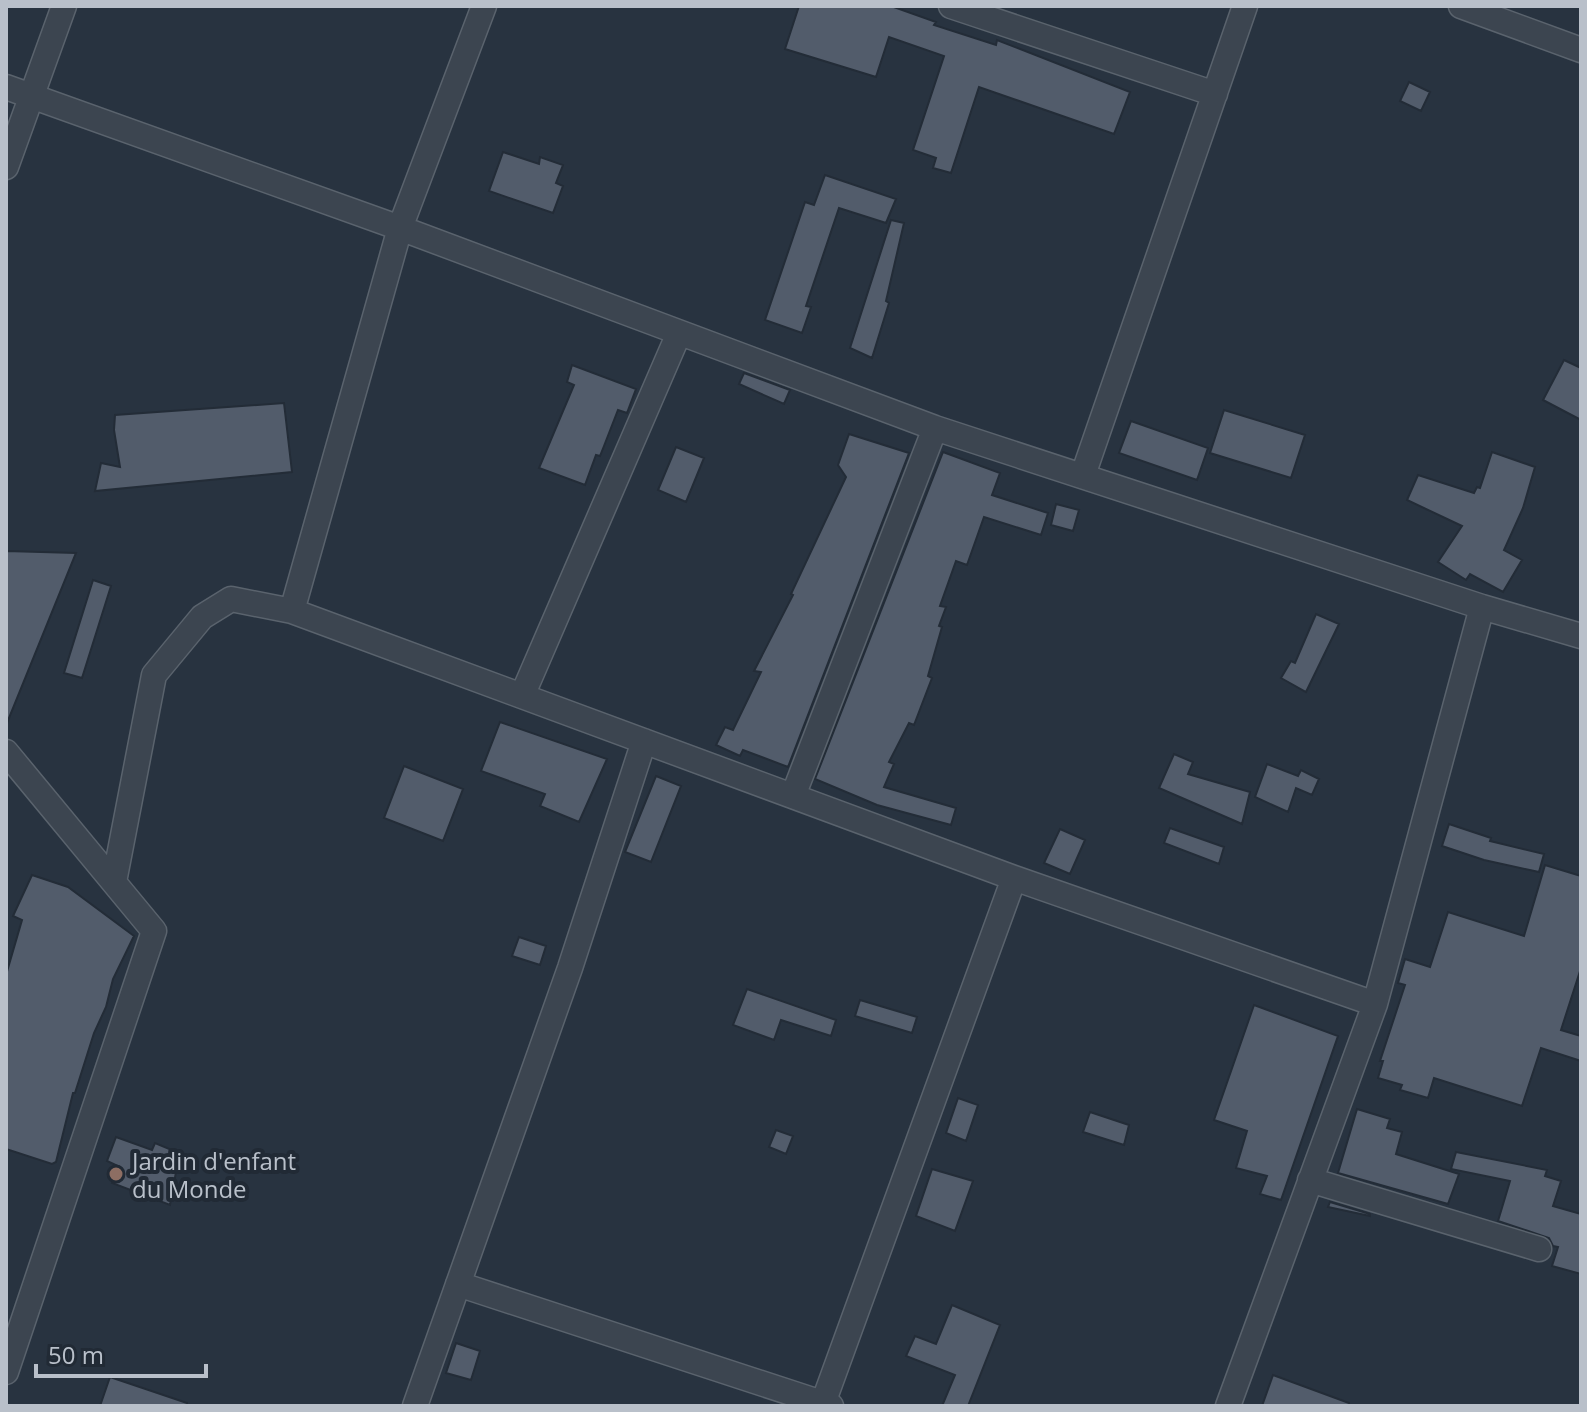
<svg xmlns="http://www.w3.org/2000/svg" width="1587" height="1412" font-family="'Open Sans',sans-serif">
	<style>
		.building { fill: #525c6b; stroke: #232c37; stroke-width: 2 }
		.lines { fill: none; stroke-linecap: round; stroke-linejoin: round }
		.minor-casing { stroke: #5a636d; stroke-width: 27 }
		.minor { stroke: #3c4550; stroke-width: 24 }
		.education-dot { fill: #8d6e63; stroke: #212a35; stroke-width: 3 }
		.labels { text-anchor: middle; dominant-baseline: central; stroke-width: 8; stroke-linejoin: round; paint-order: stroke }
		.poi-label { font-size: 24px; fill: #b9c0ca; stroke: #212a35; text-anchor: start }
	</style>
	<rect width="100%" height="100%" fill="#283340"/>
	<path class="building" d="M 799,6 L 891,6 L 936,22 L 934,25 L 996,45 L 997,40 L 1130,92 L 1114,134 L 979,87 L 951,173 L 933,168 L 936,158 L 913,150 L 944,56 L 889,37 L 876,77 L 785,49 Z
		M 1409,82 L 1430,92 L 1421,111 L 1400,101 Z
		M 503,152 L 539,164 L 540,157 L 563,165 L 556,183 L 563,186 L 553,213 L 489,191 Z
		M 825,175 L 896,199 L 886,223 L 839,208 L 806,306 L 811,307 L 802,333 L 765,320 L 805,202 L 814,205 Z
		M 891,220 L 904,223 L 886,301 L 889,303 L 872,358 L 850,348 Z
		M 1564,360 L 1581,368 L 1581,420 L 1543,400 Z
		M 572,365 L 636,389 L 627,413 L 618,410 L 604,446 L 600,456 L 596,455 L 585,485 L 539,468 L 574,385 L 567,382 Z
		M 744,373 L 790,390 L 784,404 L 739,384 Z
		M 284,403 L 292,472 L 95,491 L 101,463 L 120,467 L 114,430 L 115,415 Z
		M 1224,410 L 1305,435 L 1291,478 L 1210,453 Z
		M 1131,421 L 1208,448 L 1197,480 L 1119,453 Z
		M 849,434 L 909,453 L 788,767 L 743,750 L 740,756 L 716,745 L 725,727 L 733,730 L 761,672 L 754,671 L 793,595 L 791,594 L 846,477 L 838,465 Z
		M 676,447 L 704,458 L 686,502 L 658,490 Z
		M 943,452 L 1000,473 L 992,495 L 1048,513 L 1041,535 L 984,517 L 967,565 L 956,561 L 940,606 L 946,607 L 939,626 L 942,627 L 928,676 L 932,678 L 914,725 L 909,723 L 889,762 L 894,764 L 884,787 L 956,808 L 951,825 L 877,805 L 815,779 Z
		M 1492,452 L 1535,467 L 1523,508 L 1504,550 L 1522,560 L 1503,592 L 1470,574 L 1466,580 L 1438,562 L 1462,526 L 1407,500 L 1418,475 L 1474,493 L 1477,487 L 1480,488 Z
		M 1056,504 L 1079,510 L 1073,531 L 1051,525 Z
		M 6,551 L 76,553 L 7,723 L 6,723 Z
		M 93,580 L 111,586 L 82,678 L 64,673 Z
		M 1316,614 L 1339,624 L 1306,692 L 1281,678 L 1291,661 L 1295,663 Z
		M 500,722 L 607,759 L 579,822 L 540,806 L 545,794 L 481,771 Z
		M 1174,754 L 1193,762 L 1188,774 L 1250,792 L 1242,824 L 1159,788 Z
		M 1267,764 L 1298,776 L 1301,770 L 1319,779 L 1312,795 L 1296,788 L 1288,812 L 1255,797 Z
		M 404,766 L 463,789 L 443,841 L 384,818 Z
		M 656,776 L 681,786 L 651,862 L 625,852 Z
		M 1449,824 L 1491,838 L 1490,841 L 1544,854 L 1539,872 L 1484,860 L 1442,846 Z
		M 1170,828 L 1224,847 L 1219,864 L 1164,843 Z
		M 1060,829 L 1085,840 L 1070,874 L 1044,863 Z
		M 1545,865 L 1581,876 L 1581,968 L 1561,1030 L 1581,1036 L 1581,1061 L 1541,1048 L 1522,1106 L 1434,1078 L 1428,1098 L 1400,1090 L 1402,1085 L 1378,1078 L 1383,1061 L 1380,1061 L 1405,985 L 1398,983 L 1405,959 L 1430,967 L 1448,912 L 1524,936 Z
		M 32,875 L 68,887 L 134,936 L 113,979 L 106,1007 L 94,1033 L 75,1093 L 73,1093 L 56,1162 L 52,1164 L 6,1149 L 6,975 L 22,920 L 13,916 Z
		M 519,937 L 546,946 L 540,965 L 512,956 Z
		M 747,989 L 836,1020 L 831,1036 L 781,1020 L 774,1040 L 733,1025 Z
		M 860,1000 L 917,1017 L 912,1033 L 855,1016 Z
		M 1254,1005 L 1338,1036 L 1281,1200 L 1260,1194 L 1267,1176 L 1236,1168 L 1247,1131 L 1214,1120 Z
		M 958,1098 L 978,1105 L 966,1141 L 946,1133 Z
		M 1357,1109 L 1390,1119 L 1387,1128 L 1402,1132 L 1396,1154 L 1459,1174 L 1448,1204 L 1338,1173 Z
		M 1090,1112 L 1129,1125 L 1124,1145 L 1083,1132 Z
		M 776,1130 L 793,1136 L 786,1154 L 769,1147 Z
		M 116,1137 L 152,1150 L 155,1143 L 184,1155 L 176,1172 L 170,1205 L 112,1183 L 120,1167 L 107,1161 Z
		M 1456,1152 L 1547,1170 L 1545,1176 L 1561,1181 L 1553,1206 L 1581,1214 L 1581,1274 L 1552,1266 L 1558,1247 L 1553,1246 L 1549,1238 L 1498,1221 L 1510,1181 L 1451,1169 Z
		M 932,1169 L 973,1181 L 955,1231 L 916,1216 Z
		M 1330,1202 L 1370,1214 L 1370,1216 L 1328,1207 Z
		M 952,1305 L 1000,1325 L 968,1406 L 942,1406 L 955,1375 L 906,1356 L 915,1336 L 936,1344 Z
		M 456,1343 L 480,1351 L 471,1380 L 446,1373 Z
		M 1273,1375 L 1349,1403 L 1349,1406 L 1262,1406 Z
		M 110,1377 L 187,1403 L 187,1406 L 100,1406 Z"/>
	<g class="lines">
		<defs>
			<path id="minor" d="M 951,6 L 1215,94
				M 1461,6 L 1581,50
				M 6,87 L 400,228 L 935,428 L 1482,607 L 1581,636
				M 6,167 L 64,6
				M 1083,475 L 1245,6
				M 292,611 L 400,228 L 484,6
				M 522,696 L 679,333
				M 6,752 L 154,931 L 6,1372
				M 793,796 L 935,428
				M 114,882 L 154,675 L 202,617 L 231,599 L 292,611 L 1014,878 L 1375,1004
				M 1310,1180 L 1539,1249
				M 458,1284 L 831,1406
				M 415,1406 L 570,968 L 644,741
				M 822,1406 L 1014,878
				M 1228,1406 L 1375,1004 L 1482,607"/>
		</defs>
		<use href="#minor" class="minor-casing"/>
		<use href="#minor" class="minor"/>
	</g>
	<circle class="education-dot" cx="116" cy="1174" r="8"/>
	<g class="labels">
		<g class="poi-label">
			<text x="132" y="1160">Jardin d'enfant<tspan x="132" dy="28">du Monde</tspan></text>
		</g>
	</g>
	<rect width="1587" height="1412" fill="none" stroke="#b9c0ca" stroke-width="16"/>
	<path d="M36 1364v12h170v-12" fill="none" stroke="#b9c0ca" stroke-width="4"/>
	<text x="48" y="1364" font-size="24" fill="#b9c0ca" stroke="#212a35" stroke-width="6" paint-order="stroke">50 m</text>
</svg>
